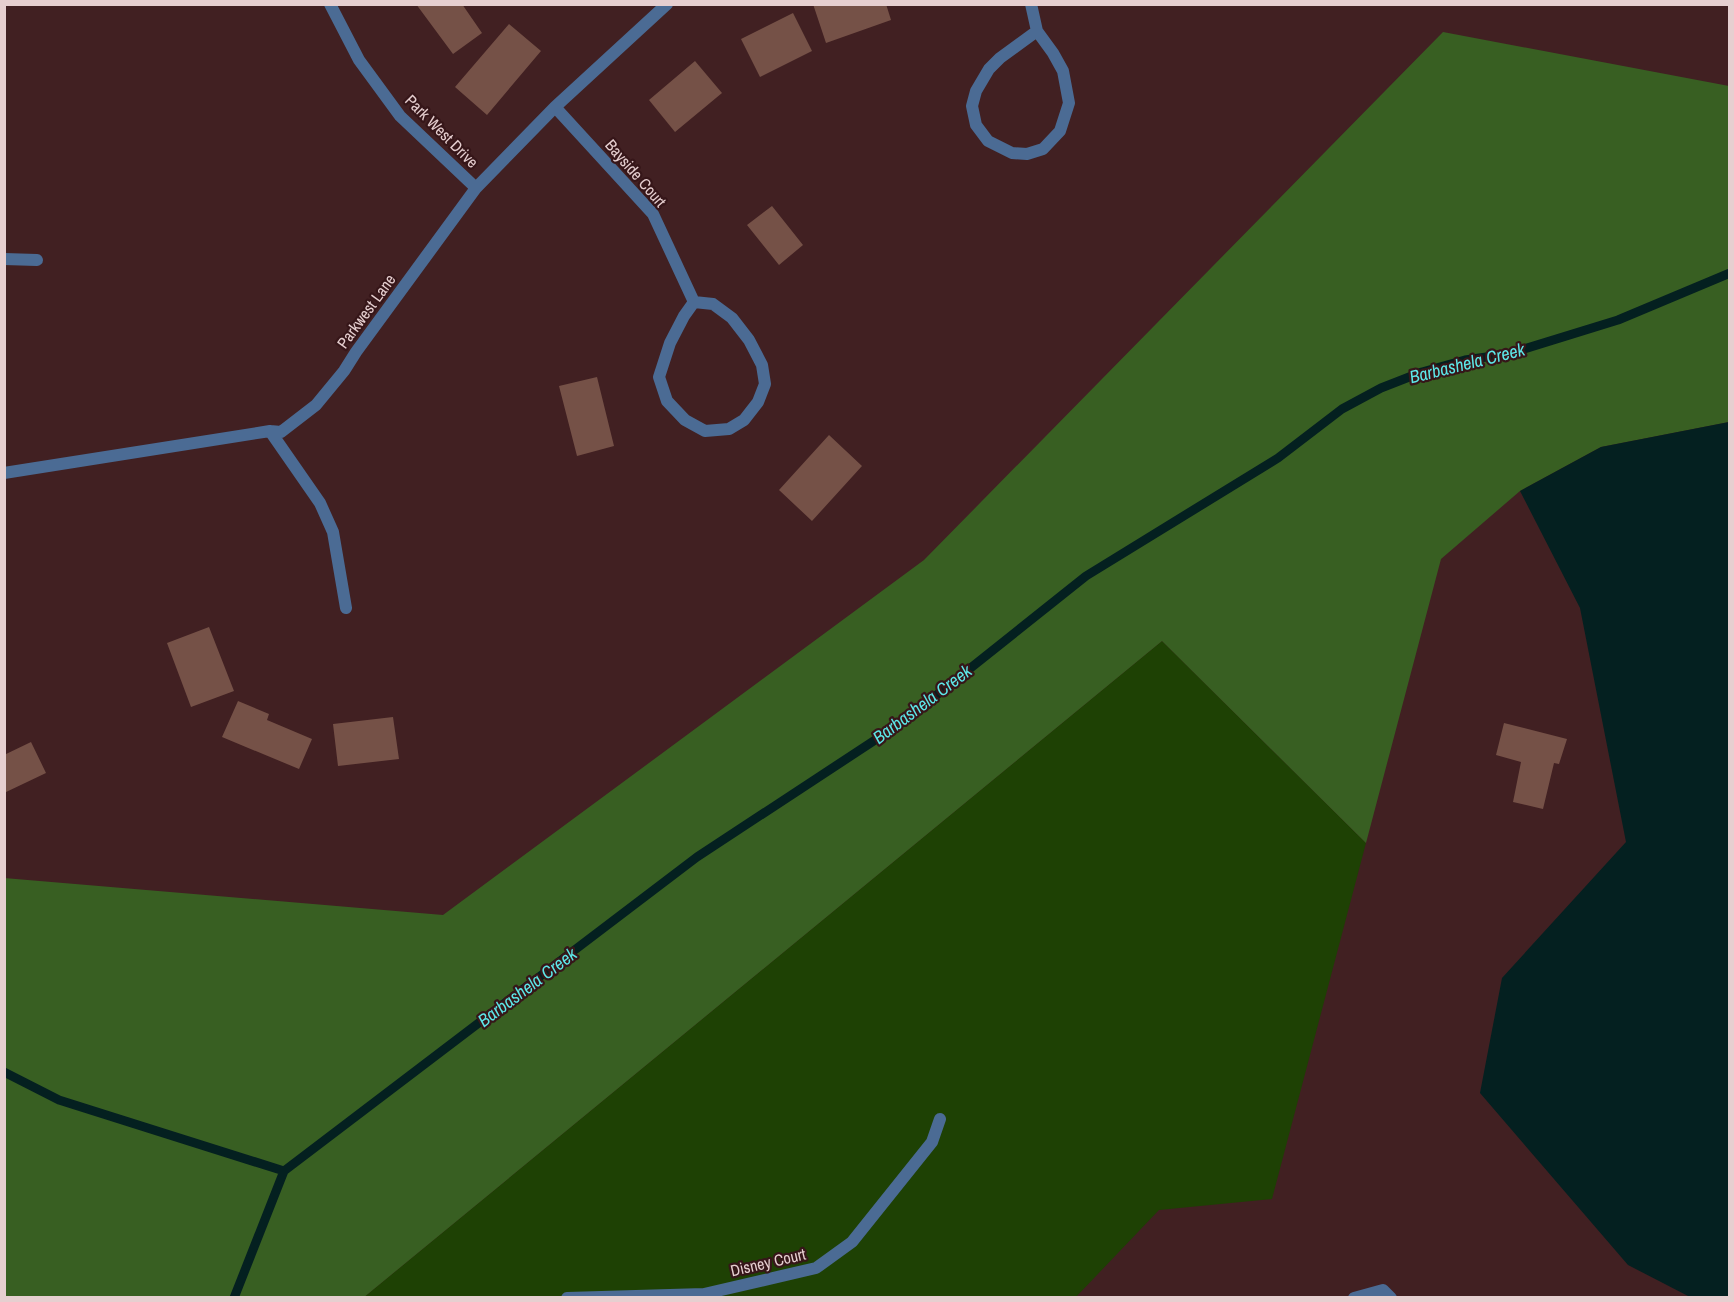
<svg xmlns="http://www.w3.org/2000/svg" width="1734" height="1302" font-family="'Archivo Narrow',sans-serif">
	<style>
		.green { fill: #1e4104 }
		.forest { fill: #385f22 }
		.water { fill: #042020 }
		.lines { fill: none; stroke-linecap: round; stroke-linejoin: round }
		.stream { stroke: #042020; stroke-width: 9 }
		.building { fill: #755147 }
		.minor { stroke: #4b6b94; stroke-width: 12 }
		.labels { text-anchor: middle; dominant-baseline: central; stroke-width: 4.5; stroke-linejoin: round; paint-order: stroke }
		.street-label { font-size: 16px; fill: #e6cfd0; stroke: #361619 }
		.water-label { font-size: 18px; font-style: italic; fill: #5de7e8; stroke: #361619 }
	</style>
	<rect width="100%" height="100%" fill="#412022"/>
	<path class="green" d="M 1162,641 L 1366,843 L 1272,1199 L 1159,1210 L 1076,1297 L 363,1298 Z"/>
	<path class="forest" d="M 1443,32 L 1729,86 L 1729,422 L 1601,447 L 1520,491 L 1441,559 L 1366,843 L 1162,641 L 363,1298 L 5,1297 L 4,878 L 443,915 L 924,560 Z"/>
	<path class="water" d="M 1729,422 L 1730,1297 L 1690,1297 L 1628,1265 L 1480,1093 L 1502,978 L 1626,842 L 1580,608 L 1520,491 L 1601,447 Z"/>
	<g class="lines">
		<path class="stream" d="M 4,1072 L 59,1100 L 284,1171
			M 234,1298 L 284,1171 L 697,857 L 904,721 L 1086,576 L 1278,458 L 1342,409 L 1381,388 L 1422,372 L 1465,360 L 1508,354 L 1618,320 L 1730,273"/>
	</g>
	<path class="building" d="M 416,4 L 462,4 L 482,33 L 453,54 Z
		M 813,4 L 886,4 L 891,20 L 826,43 Z
		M 793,13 L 812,51 L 760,77 L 741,39 Z
		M 509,24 L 541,51 L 487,115 L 455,87 Z
		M 695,61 L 722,93 L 675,132 L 649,100 Z
		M 772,206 L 803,245 L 779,265 L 747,225 Z
		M 597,377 L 614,446 L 577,456 L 559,386 Z
		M 829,435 L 862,466 L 812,521 L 779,490 Z
		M 209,627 L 234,691 L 191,707 L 167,643 Z
		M 238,701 L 269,714 L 267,720 L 312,739 L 299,769 L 222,737 Z
		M 393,717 L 399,759 L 338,766 L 333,724 Z
		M 1504,723 L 1567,739 L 1559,764 L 1554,763 L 1543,809 L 1513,802 L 1521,762 L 1496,755 Z
		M 31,742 L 46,773 L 4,793 L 4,755 Z"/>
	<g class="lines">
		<path class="minor" d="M 330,4 L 359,60 L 400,116 L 476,188
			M 1031,4 L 1037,31 L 1053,53 L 1063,71 L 1069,103 L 1060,131 L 1043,149 L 1027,154 L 1012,153 L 988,141 L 976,125 L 972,106 L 976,91 L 989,69 L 1000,58 L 1037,31
			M 555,107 L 653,214 L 694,302 L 684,316 L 670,343 L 659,377 L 667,401 L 685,420 L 705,431 L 729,429 L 744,420 L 758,402 L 765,384 L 762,365 L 749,340 L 732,318 L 713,304 L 694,302
			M 4,259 L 37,260
			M 270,431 L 320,503 L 333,532 L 346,608
			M 4,473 L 270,431 L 281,432 L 316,405 L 344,371 L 356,352 L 476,188 L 555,107 L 667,4
			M 567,1298 L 704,1294 L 816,1268 L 852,1242 L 932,1142 L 940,1119
			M 1354,1298 L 1383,1290 L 1391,1298"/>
	</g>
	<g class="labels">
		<g class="street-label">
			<text transform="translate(442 131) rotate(45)">Park West Drive</text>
			<text transform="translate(636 173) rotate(49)">Bayside Court</text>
			<text transform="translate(366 311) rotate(-54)">Parkwest Lane</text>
			<text transform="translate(768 1262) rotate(-13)">Disney Court</text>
		</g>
		<g class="water-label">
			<text transform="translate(1467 363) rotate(-14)">Barbashela Creek</text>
			<text transform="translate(922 704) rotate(-37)">Barbashela Creek</text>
			<text transform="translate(527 987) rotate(-37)">Barbashela Creek</text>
		</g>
	</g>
	<rect width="1734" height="1302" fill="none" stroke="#e6cfd0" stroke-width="12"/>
</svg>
